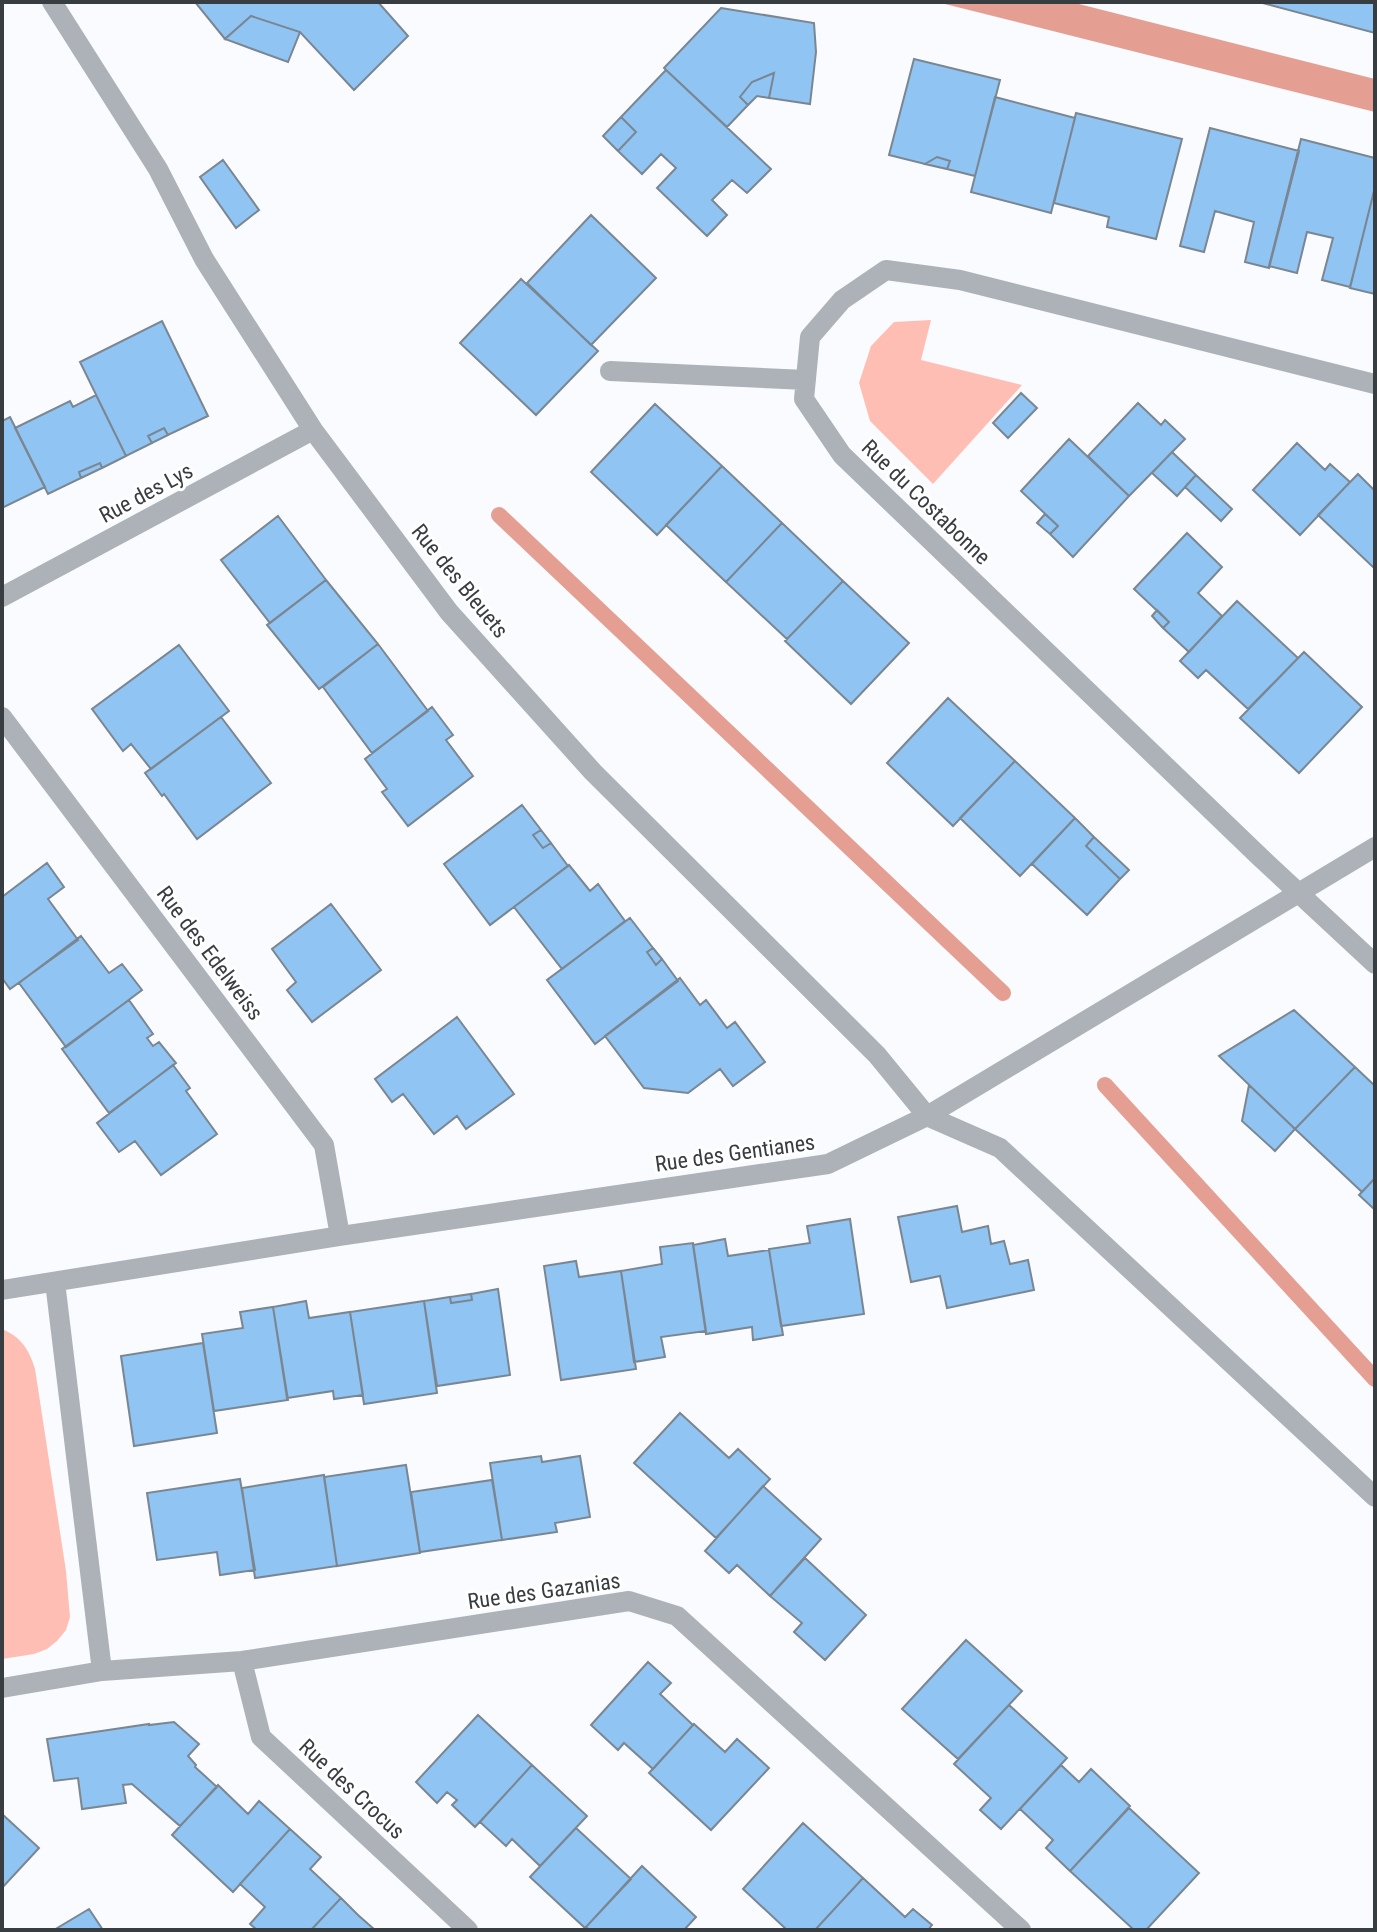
<svg xmlns="http://www.w3.org/2000/svg" width="1377" height="1932" font-family="'Roboto Condensed',sans-serif">
	<style>
		.green { fill: #ffbeb4 }
		.water { fill: #e49e92 }
		.lines { fill: none; stroke-linecap: round; stroke-linejoin: round }
		.stream { stroke: #e49e92; stroke-width: 16 }
		.building { fill: #90c4f3; stroke: #7a8691; stroke-width: 2 }
		.minor { stroke: #acb2b7; stroke-width: 20 }
		.labels { text-anchor: middle; dominant-baseline: central; stroke-width: 6; stroke-linejoin: round; paint-order: stroke }
		.street-label { font-size: 22px; fill: #383d42; stroke: #fff }
	</style>
	<rect width="100%" height="100%" fill="#f9fbfe"/>
	<path class="green" d="M 931,320 L 921,360 L 1022,385 L 933,484 L 870,421 L 859,383 L 871,346 L 894,322 Z
		M 2,1329 C 21,1337 29,1349 35,1369 L 66,1571 L 70,1617 L 66,1630 L 57,1641 L 47,1649 L 34,1654 L 2,1659 Z"/>
	<path class="water" d="M 937,2 L 1071,2 L 1375,79 L 1375,112 Z"/>
	<g class="lines">
		<path class="stream" d="M 499,515 L 1003,993
			M 1105,1085 L 1375,1379"/>
	</g>
	<path class="building" d="M 195,2 L 378,2 L 408,36 L 354,90 L 300,32 L 251,16 L 225,39 Z
		M 1259,2 L 1375,2 L 1375,33 Z
		M 721,8 L 814,23 L 816,52 L 810,104 L 769,98 L 774,73 L 752,82 L 740,97 L 748,105 L 727,127 L 664,68 Z
		M 251,16 L 300,32 L 288,62 L 225,39 Z
		M 914,59 L 1000,80 L 975,176 L 947,169 L 950,161 L 937,157 L 925,164 L 889,155 Z
		M 666,70 L 771,169 L 747,193 L 732,180 L 712,200 L 727,215 L 707,236 L 657,188 L 676,168 L 661,154 L 642,174 L 618,151 L 636,132 L 621,117 Z
		M 774,73 L 769,98 L 757,96 L 748,105 L 740,97 L 752,82 Z
		M 995,97 L 1075,118 L 1051,213 L 971,192 Z
		M 1076,113 L 1182,139 L 1156,239 L 1107,227 L 1109,217 L 1054,203 Z
		M 621,117 L 636,132 L 618,151 L 603,136 Z
		M 1210,128 L 1299,151 L 1269,268 L 1245,262 L 1254,222 L 1215,211 L 1204,252 L 1180,246 Z
		M 1301,139 L 1375,158 L 1375,187 L 1350,287 L 1322,280 L 1333,238 L 1307,232 L 1297,273 L 1269,266 Z
		M 937,157 L 950,161 L 947,169 L 925,164 Z
		M 223,160 L 259,210 L 236,228 L 200,177 Z
		M 1375,187 L 1375,294 L 1350,288 Z
		M 591,215 L 656,278 L 591,345 L 527,283 Z
		M 521,279 L 598,351 L 536,415 L 460,343 Z
		M 162,321 L 208,416 L 168,435 L 164,428 L 148,436 L 152,443 L 126,456 L 80,362 Z
		M 1021,393 L 1037,408 L 1008,438 L 993,423 Z
		M 96,395 L 126,456 L 102,468 L 100,463 L 79,472 L 81,478 L 48,494 L 15,428 L 70,401 L 73,407 Z
		M 1138,403 L 1161,425 L 1165,420 L 1185,439 L 1129,496 L 1088,456 Z
		M 655,404 L 722,466 L 657,535 L 591,472 Z
		M 10,417 L 45,487 L 2,508 L 2,421 Z
		M 164,428 L 168,435 L 152,443 L 148,436 Z
		M 1069,439 L 1129,496 L 1073,557 L 1050,534 L 1058,526 L 1021,491 Z
		M 1297,443 L 1325,470 L 1330,464 L 1350,482 L 1300,535 L 1253,490 Z
		M 1172,452 L 1196,475 L 1177,496 L 1152,473 Z
		M 100,463 L 102,468 L 81,478 L 79,472 Z
		M 722,466 L 782,523 L 726,582 L 666,525 Z
		M 1358,474 L 1375,491 L 1375,564 L 1373,567 L 1318,515 Z
		M 1196,475 L 1232,509 L 1221,521 L 1185,487 Z
		M 1045,514 L 1058,526 L 1050,534 L 1037,523 Z
		M 278,516 L 326,580 L 270,623 L 221,560 Z
		M 782,523 L 843,581 L 787,639 L 726,582 Z
		M 1187,533 L 1222,567 L 1198,593 L 1222,616 L 1189,652 L 1163,628 L 1169,622 L 1134,589 Z
		M 326,580 L 378,644 L 319,689 L 267,625 Z
		M 843,581 L 909,643 L 851,704 L 785,641 Z
		M 1237,601 L 1298,658 L 1248,709 L 1206,670 L 1198,678 L 1180,661 Z
		M 1157,610 L 1169,622 L 1163,628 L 1152,616 Z
		M 378,644 L 428,711 L 372,753 L 323,687 Z
		M 179,645 L 229,711 L 151,769 L 131,744 L 123,751 L 92,709 Z
		M 1304,652 L 1362,707 L 1299,773 L 1240,718 Z
		M 948,698 L 1015,761 L 953,826 L 887,763 Z
		M 432,707 L 453,735 L 446,740 L 473,776 L 408,826 L 382,792 L 387,789 L 365,759 Z
		M 221,717 L 271,783 L 197,839 L 164,794 L 162,796 L 145,773 Z
		M 1015,761 L 1075,818 L 1020,876 L 960,818 Z
		M 522,805 L 541,830 L 533,835 L 543,848 L 551,843 L 568,866 L 490,925 L 444,864 Z
		M 1075,818 L 1094,837 L 1086,846 L 1120,879 L 1087,915 L 1032,864 Z
		M 541,830 L 551,843 L 543,848 L 533,835 Z
		M 1094,837 L 1129,870 L 1120,879 L 1086,846 Z
		M 47,863 L 64,887 L 48,899 L 78,940 L 10,989 L 2,978 L 2,897 Z
		M 569,865 L 590,891 L 598,884 L 625,921 L 562,969 L 514,907 Z
		M 331,904 L 381,970 L 312,1022 L 287,990 L 296,982 L 272,949 Z
		M 630,918 L 653,948 L 647,952 L 656,965 L 662,959 L 678,981 L 595,1044 L 547,980 Z
		M 81,936 L 109,973 L 122,964 L 142,990 L 66,1047 L 19,983 Z
		M 653,948 L 662,959 L 656,965 L 647,952 Z
		M 680,978 L 700,1005 L 706,1000 L 727,1028 L 735,1022 L 765,1062 L 733,1086 L 720,1069 L 688,1093 L 644,1088 L 605,1036 Z
		M 129,1000 L 153,1034 L 147,1038 L 153,1046 L 159,1042 L 176,1063 L 109,1113 L 62,1049 Z
		M 1294,1010 L 1355,1067 L 1295,1129 L 1219,1056 Z
		M 457,1017 L 514,1094 L 466,1129 L 457,1116 L 434,1134 L 403,1094 L 392,1102 L 375,1079 Z
		M 173,1065 L 190,1088 L 186,1091 L 217,1134 L 161,1175 L 135,1141 L 119,1152 L 97,1123 Z
		M 1355,1067 L 1375,1086 L 1375,1178 L 1362,1192 L 1295,1129 Z
		M 1249,1085 L 1295,1129 L 1275,1151 L 1242,1121 Z
		M 1375,1178 L 1375,1210 L 1359,1195 Z
		M 957,1206 L 962,1232 L 988,1226 L 991,1244 L 1004,1241 L 1010,1264 L 1028,1260 L 1034,1290 L 947,1308 L 940,1276 L 911,1282 L 898,1217 Z
		M 850,1219 L 864,1314 L 781,1326 L 769,1249 L 810,1243 L 807,1226 Z
		M 725,1239 L 728,1256 L 769,1250 L 783,1335 L 753,1340 L 752,1327 L 706,1334 L 693,1245 Z
		M 693,1243 L 706,1331 L 661,1337 L 665,1357 L 634,1362 L 621,1271 L 662,1264 L 660,1247 Z
		M 576,1261 L 579,1277 L 621,1271 L 636,1369 L 561,1380 L 544,1266 Z
		M 498,1289 L 510,1375 L 437,1386 L 424,1301 L 450,1297 L 451,1303 L 472,1300 L 471,1294 Z
		M 471,1294 L 472,1300 L 451,1303 L 450,1297 Z
		M 306,1301 L 309,1318 L 350,1312 L 363,1395 L 334,1399 L 333,1391 L 287,1398 L 273,1307 Z
		M 424,1301 L 437,1393 L 364,1404 L 350,1312 Z
		M 273,1307 L 288,1400 L 214,1411 L 202,1334 L 243,1328 L 240,1312 Z
		M 203,1343 L 217,1433 L 134,1446 L 121,1356 Z
		M 680,1413 L 729,1458 L 738,1449 L 770,1479 L 716,1538 L 634,1463 Z
		M 541,1456 L 542,1462 L 580,1456 L 590,1517 L 555,1523 L 557,1532 L 502,1540 L 490,1463 Z
		M 406,1465 L 420,1553 L 337,1566 L 324,1477 Z
		M 324,1475 L 337,1566 L 255,1578 L 242,1488 Z
		M 240,1479 L 255,1570 L 220,1575 L 217,1552 L 157,1560 L 147,1493 Z
		M 492,1480 L 502,1540 L 420,1552 L 411,1492 Z
		M 763,1486 L 821,1539 L 770,1596 L 737,1565 L 729,1573 L 705,1551 Z
		M 805,1558 L 866,1615 L 825,1660 L 794,1632 L 802,1623 L 770,1596 Z
		M 966,1640 L 1022,1691 L 958,1759 L 902,1709 Z
		M 648,1662 L 671,1683 L 660,1694 L 693,1725 L 653,1769 L 624,1743 L 618,1750 L 591,1725 Z
		M 1009,1705 L 1067,1758 L 1001,1829 L 980,1810 L 991,1798 L 954,1764 Z
		M 478,1715 L 532,1765 L 475,1827 L 452,1805 L 457,1800 L 447,1792 L 437,1803 L 416,1782 Z
		M 174,1722 L 199,1744 L 188,1756 L 196,1765 L 195,1767 L 217,1787 L 180,1826 L 132,1784 L 123,1785 L 126,1803 L 82,1809 L 78,1778 L 54,1781 L 47,1739 L 149,1724 L 149,1725 Z
		M 694,1724 L 725,1752 L 737,1739 L 769,1768 L 711,1830 L 649,1773 Z
		M 532,1765 L 587,1816 L 540,1866 L 512,1839 L 506,1846 L 480,1822 Z
		M 1061,1765 L 1079,1782 L 1091,1769 L 1130,1806 L 1070,1871 L 1046,1848 L 1053,1840 L 1020,1809 Z
		M 218,1785 L 248,1814 L 259,1801 L 290,1829 L 233,1892 L 172,1835 Z
		M 1129,1808 L 1199,1873 L 1146,1930 L 1134,1930 L 1070,1871 Z
		M 2,1814 L 39,1848 L 2,1888 Z
		M 803,1823 L 863,1878 L 815,1930 L 787,1930 L 743,1889 Z
		M 576,1828 L 631,1879 L 585,1928 L 530,1877 Z
		M 290,1829 L 321,1857 L 310,1869 L 341,1898 L 311,1930 L 257,1930 L 250,1924 L 265,1907 L 240,1884 Z
		M 642,1866 L 696,1917 L 684,1930 L 589,1930 L 586,1927 Z
		M 863,1878 L 905,1917 L 913,1909 L 932,1925 L 928,1930 L 815,1930 Z
		M 341,1898 L 358,1915 L 375,1930 L 311,1930 Z
		M 89,1909 L 103,1930 L 54,1930 Z"/>
	<g class="lines">
		<path class="minor" d="M 52,2 L 158,169 L 204,259 L 313,430 L 449,612 L 593,772 L 877,1055 L 927,1116 L 1375,847
			M 610,371 L 806,380
			M 1375,384 L 960,280 L 886,270 L 842,300 L 810,337 L 804,399 L 842,455 L 1260,857 L 1375,964
			M 2,597 L 313,430
			M 2,717 L 324,1145 L 340,1236
			M 55,1282 L 102,1671
			M 2,1290 L 340,1236 L 828,1164 L 927,1116 L 1000,1148 L 1375,1497
			M 242,1661 L 261,1737 L 468,1930
			M 2,1688 L 102,1671 L 242,1661 L 629,1601 L 677,1616 L 1021,1930"/>
	</g>
	<g class="labels">
		<g class="street-label">
			<text transform="translate(146 493) rotate(-28)">Rue des Lys</text>
			<text transform="translate(926 502) rotate(44)">Rue du Costabonne</text>
			<text transform="translate(460 581) rotate(51)">Rue des Bleuets</text>
			<text transform="translate(210 953) rotate(53)">Rue des Edelweiss</text>
			<text transform="translate(735 1153) rotate(-8)">Rue des Gentianes</text>
			<text transform="translate(544 1591) rotate(-8)">Rue des Gazanias</text>
			<text transform="translate(352 1789) rotate(43)">Rue des Crocus</text>
		</g>
	</g>
	<rect width="1377" height="1932" fill="none" stroke="#383d42" stroke-width="8"/>
</svg>
